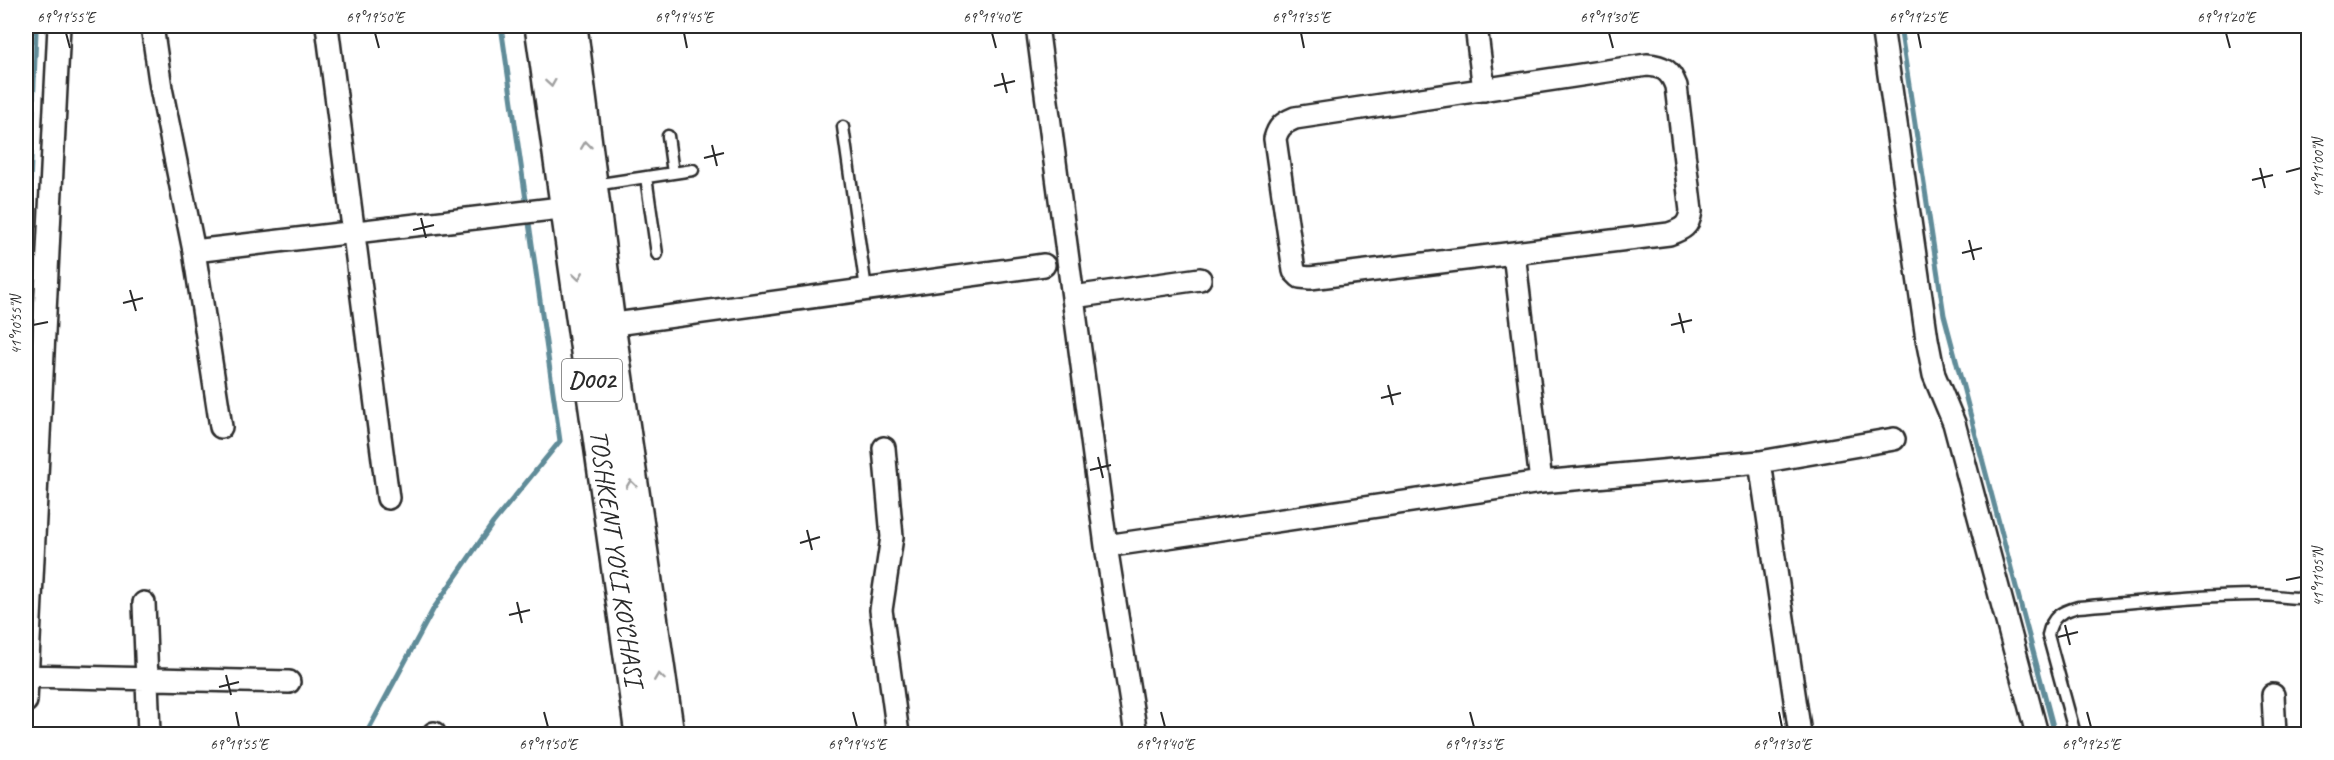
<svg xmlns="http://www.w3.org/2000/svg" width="2334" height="760" font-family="Caveat,sans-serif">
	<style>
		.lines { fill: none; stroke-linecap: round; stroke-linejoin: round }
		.stream { stroke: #608c99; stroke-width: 5 }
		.lane-casing { stroke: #2b2b2b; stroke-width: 15 }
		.street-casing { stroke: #2b2b2b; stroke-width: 26 }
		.highway-casing { stroke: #2b2b2b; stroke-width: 38 }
		.lane { stroke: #fff; stroke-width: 10 }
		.street { stroke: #fff; stroke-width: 21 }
		.highway { stroke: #fff; stroke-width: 33 }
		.oneway { stroke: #a0a0a0 }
		.ticks { fill: none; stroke: #2b2b2b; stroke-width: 2 }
		.labels { text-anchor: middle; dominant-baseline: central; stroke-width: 5; stroke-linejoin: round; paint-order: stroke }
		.shield { fill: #fff; stroke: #6b6b6b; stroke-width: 1.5 }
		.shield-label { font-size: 24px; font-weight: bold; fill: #2b2b2b }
		.street-label { font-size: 26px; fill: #2b2b2b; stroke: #fff }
		.neatline { fill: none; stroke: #2b2b2b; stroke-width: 2 }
		.ticks-label { font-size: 15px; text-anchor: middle; fill: #2b2b2b }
	</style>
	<rect width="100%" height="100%" fill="#fff"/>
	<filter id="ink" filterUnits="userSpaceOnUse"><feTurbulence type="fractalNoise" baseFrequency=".0167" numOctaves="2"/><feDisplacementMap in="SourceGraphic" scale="12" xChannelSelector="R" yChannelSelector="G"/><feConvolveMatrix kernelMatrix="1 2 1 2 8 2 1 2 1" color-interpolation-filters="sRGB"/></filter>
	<g filter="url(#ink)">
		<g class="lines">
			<path class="stream" d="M 501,26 L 527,207
				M 1900,26 L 1944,315 L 2055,734
				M 26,31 L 36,32 L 26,286
				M 366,734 L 434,608 L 493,523 L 560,441 L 528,216"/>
			<defs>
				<path id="lane" d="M 843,127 L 866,289
					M 668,136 L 673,173
					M 646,177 L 657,254
					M 594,185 L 693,170
					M 2075,734 L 2048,635 C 2052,616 2060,612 2078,607 C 2138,602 2198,595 2258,595 C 2275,595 2291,599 2308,598"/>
				<path id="street" d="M 152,26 L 161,88 L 194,251 L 221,427
					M 327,26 L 388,498
					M 1037,26 L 1106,546 L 1136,734
					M 1476,26 L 1484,90
					M 1882,26 L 1927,339 L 1934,375 L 1954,423 L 2037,734
					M 1647,65 C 1663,66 1670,70 1676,86 L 1691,211 C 1689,226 1683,229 1669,234 L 1310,278 L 1300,277 L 1294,271 L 1275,139 C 1278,127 1283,123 1295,118 Z
					M 194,251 L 569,207
					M 1514,253 L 1541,482
					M 1073,297 L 1200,279
					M 608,325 L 1044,265
					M 884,448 L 892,537 L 881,610 L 898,734
					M 1760,462 L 1800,734
					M 1106,546 L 1541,482 L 1760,462 L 1894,439
					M 144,603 L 149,734
					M 26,676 L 289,682
					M 2273,695 L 2275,734
					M 26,701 L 59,26
					M 434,733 L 434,734"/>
				<g id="highway">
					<path id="s1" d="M 542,26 L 642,734"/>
					<path d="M 570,26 L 608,325 L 667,734"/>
				</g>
			</defs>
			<use href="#lane" class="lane-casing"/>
			<use href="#street" class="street-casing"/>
			<use href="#highway" class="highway-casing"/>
			<use href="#lane" class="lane"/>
			<use href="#street" class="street"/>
			<use href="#highway" class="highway"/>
		</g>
		<defs><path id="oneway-chevron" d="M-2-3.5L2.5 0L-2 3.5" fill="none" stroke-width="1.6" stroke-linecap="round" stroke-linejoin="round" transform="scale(1.5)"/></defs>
		<g class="oneway">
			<use href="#oneway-chevron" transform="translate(551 83) rotate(81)"/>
			<use href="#oneway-chevron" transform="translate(586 145) rotate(-97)"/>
			<use href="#oneway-chevron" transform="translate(578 276) rotate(82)"/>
			<use href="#oneway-chevron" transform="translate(631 484) rotate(-98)"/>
			<use href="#oneway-chevron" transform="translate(659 677) rotate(-98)"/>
		</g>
	</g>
	<path class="ticks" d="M 66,33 L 70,48M 375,33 L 379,48M 684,33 L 687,48M 992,33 L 996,48M 1301,33 L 1304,48M 1609,33 L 1613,48M 1918,33 L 1921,48M 2226,33 L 2230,48M 1002,73 L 1007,93M 994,86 L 1015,81M 712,145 L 717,166M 704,158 L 724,153M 2260,168 L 2265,188M 2286,172 L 2301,168M 2252,180 L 2273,175M 421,218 L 426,238M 413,230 L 434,225M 1969,240 L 1974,260M 1962,253 L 1982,248M 130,290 L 136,311M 123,303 L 143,298M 1679,313 L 1684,333M 33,325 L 48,322M 1671,325 L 1692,320M 1388,385 L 1393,405M 1381,398 L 1401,393M 1098,457 L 1103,478M 1090,470 L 1111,465M 807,530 L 812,550M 800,543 L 820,537M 2286,580 L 2301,577M 517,602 L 522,623M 509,615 L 530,610M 2065,625 L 2070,645M 2058,637 L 2078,632M 226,675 L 231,695M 219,687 L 239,682M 236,712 L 239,727M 544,712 L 548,727M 853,712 L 857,727M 1161,712 L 1165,727M 1470,712 L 1474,727M 1779,712 L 1782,727M 2087,712 L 2091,727"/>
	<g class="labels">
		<rect class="shield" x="562" y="359" width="60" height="42" rx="4.5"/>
		<g class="shield-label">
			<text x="592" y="380">D002</text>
		</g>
		<g class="street-label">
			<text stroke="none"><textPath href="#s1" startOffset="537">TOSHKENT YO‘LI KO‘CHASI</textPath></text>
		</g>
	</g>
	<rect width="2334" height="760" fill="none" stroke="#fff" stroke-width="66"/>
	<rect x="33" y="33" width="2268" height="694" class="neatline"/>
	<g class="ticks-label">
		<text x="66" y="22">69°19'55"E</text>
		<text x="375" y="22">69°19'50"E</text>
		<text x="684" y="22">69°19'45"E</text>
		<text x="992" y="22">69°19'40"E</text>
		<text x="1301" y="22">69°19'35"E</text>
		<text x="1609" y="22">69°19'30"E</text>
		<text x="1918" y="22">69°19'25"E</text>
		<text x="2226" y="22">69°19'20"E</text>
		<text transform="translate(2318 168) rotate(-90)" y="5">41°11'00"N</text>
		<text transform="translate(16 325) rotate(-90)" y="5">41°10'55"N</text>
		<text transform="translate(2318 577) rotate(-90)" y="5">41°11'05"N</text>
		<text x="239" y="749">69°19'55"E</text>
		<text x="548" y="749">69°19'50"E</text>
		<text x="857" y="749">69°19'45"E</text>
		<text x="1165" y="749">69°19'40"E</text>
		<text x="1474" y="749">69°19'35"E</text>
		<text x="1782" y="749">69°19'30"E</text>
		<text x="2091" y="749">69°19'25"E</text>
	</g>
</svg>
